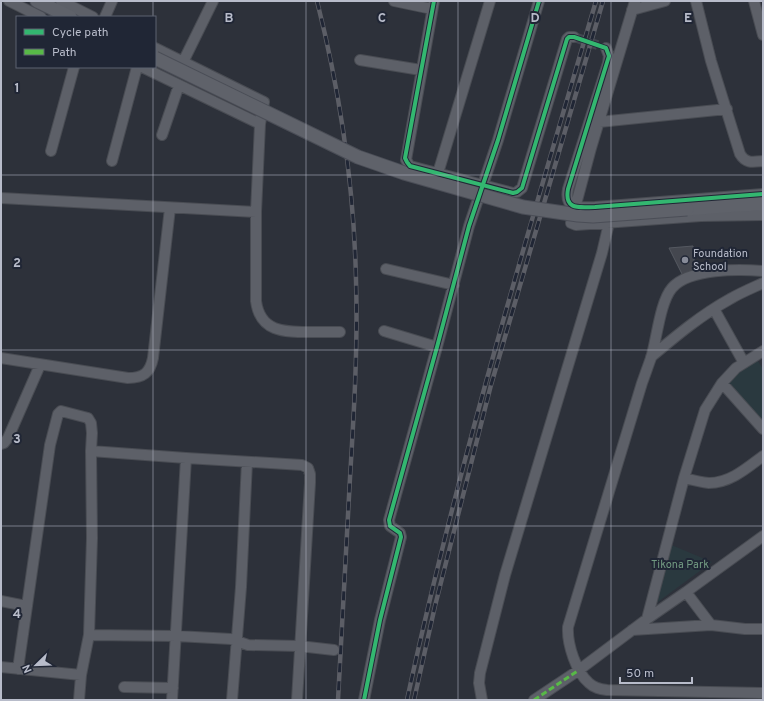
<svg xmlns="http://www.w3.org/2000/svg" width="764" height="701" font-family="Overpass,sans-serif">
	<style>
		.green { fill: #2a393f }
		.building { fill: #44474f; stroke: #555961 }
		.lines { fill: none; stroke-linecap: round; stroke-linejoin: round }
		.minor-tunnel { stroke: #424650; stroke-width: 10; stroke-dasharray: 10 5; stroke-linecap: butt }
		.minor-casing { stroke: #494c53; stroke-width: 12 }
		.major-casing { stroke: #4b4e57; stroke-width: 15 }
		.minor { stroke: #5d6068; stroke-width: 10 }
		.major { stroke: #5f626a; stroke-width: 13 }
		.rail-casing { stroke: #5c5e66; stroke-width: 4.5 }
		.rail { stroke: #202635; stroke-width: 3; stroke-dasharray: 9; stroke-linecap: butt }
		.major-bridge-casing { stroke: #4b4e57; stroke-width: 15; stroke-linecap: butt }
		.major-bridge { stroke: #5f626a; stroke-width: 13 }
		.quiet { stroke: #58b947; stroke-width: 3; stroke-dasharray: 6 3; stroke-linecap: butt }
		.cycleway-casing { stroke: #202635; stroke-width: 6 }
		.cycleway { stroke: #33b770; stroke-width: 4 }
		.grid { fill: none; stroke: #b8bcca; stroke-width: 1; stroke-opacity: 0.55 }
		.poi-dot { fill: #878b98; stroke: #202635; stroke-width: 1.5 }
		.labels { text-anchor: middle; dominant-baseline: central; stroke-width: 4; stroke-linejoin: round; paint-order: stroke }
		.poi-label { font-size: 11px; fill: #b8bcca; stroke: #202635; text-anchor: start }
		.park-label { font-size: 11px; fill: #719981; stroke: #202635 }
		.grid-label { font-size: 13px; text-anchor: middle; font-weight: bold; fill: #b8bcca; stroke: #202635; stroke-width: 4; stroke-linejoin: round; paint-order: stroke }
	</style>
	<rect width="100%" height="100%" fill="#2d313a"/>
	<path class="green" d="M 756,358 L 763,369 L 763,426 L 723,383 Z
		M 669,544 L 712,562 L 651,607 Z"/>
	<path class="building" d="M 693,246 L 695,273 L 683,276 L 669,248 Z"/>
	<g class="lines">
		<path class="minor-tunnel" d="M 574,37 L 606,48"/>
		<defs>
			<path id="minor" d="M 9,1 L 41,17
				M 61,1 L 93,17
				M 394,1 L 432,9
				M 434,1 L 406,160 L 410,166 L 513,193 L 517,192 L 522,188 L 567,39 L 569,37 L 574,37
				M 635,1 L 591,148 L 571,223 L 576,225 L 701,216 L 763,215
				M 696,1 L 711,61 L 740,154 C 746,164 753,162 763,161
				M 754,1 L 763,35
				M 632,10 L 665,1
				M 105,17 L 112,1
				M 155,48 L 264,102 L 260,124 L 256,212 L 256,301 C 260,332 284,332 309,332 C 319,332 330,332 340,332
				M 606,48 L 609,56 L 608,63 L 568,189 C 564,211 580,207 595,207 L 763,194
				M 360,60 L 421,70
				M 183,62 L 213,1
				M 142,67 L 260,124
				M 599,122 L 727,109
				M 162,135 L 179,85
				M 51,151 L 74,67
				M 112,161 L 137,67
				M 438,173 L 490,1
				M 1,198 L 256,212
				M 386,269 L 454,285
				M 763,271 C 740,269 689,268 672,288 C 660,302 657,338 651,358 C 648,366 645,375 642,383 L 568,627 C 567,644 576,672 589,683 C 594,688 600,689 607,690 L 763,693
				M 714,309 L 744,363
				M 384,331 L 437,347
				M 651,357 C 676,336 701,315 730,299 C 740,293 752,288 763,283
				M 1,358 L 128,378 C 143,378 150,373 153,358 L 170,208
				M 722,383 L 763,429
				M 1,444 L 4,443 L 8,438 L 40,365
				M 91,451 L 186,458 L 302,465 L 308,468 L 310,474 L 310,483 L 297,700
				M 684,478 C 692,480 700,482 709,483 C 730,483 747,468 763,456
				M 686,592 L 711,625
				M 1,601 L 26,606
				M 647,619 L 684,478 L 705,410 L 722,383 L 736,368 L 763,351
				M 632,630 L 711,625 L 745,629 L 763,629
				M 89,635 L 177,636 L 231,639 L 248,645 L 299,646 L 334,650
				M 1,667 L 81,675
				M 18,669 L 50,445 L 58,414 L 61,411 L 88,418 L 91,423 L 92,433 L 91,451 L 92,538 L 89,635 L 81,675 L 79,700
				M 124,687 L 173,688
				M 172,700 L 186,458
				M 232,700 L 241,587 L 247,462
				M 364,700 L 380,620 L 401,537 L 400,533 L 390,526 L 389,520 L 437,347 L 469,226 L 498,140 L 539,1
				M 482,700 L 479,683 L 480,673 L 505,575 L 602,253 L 609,223
				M 534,700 L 579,670 L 647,619 L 686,592 L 763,536"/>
			<path id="major" d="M 37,1 L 70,17
				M 687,209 L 736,205 L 763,204"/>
		</defs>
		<use href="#minor" class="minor-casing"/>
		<use href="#major" class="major-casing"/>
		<use href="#minor" class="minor"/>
		<use href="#major" class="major"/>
		<defs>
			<path id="rail" d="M 317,1 C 340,92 354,186 356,280 C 358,346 354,412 350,478 C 346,552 342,626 338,700
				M 407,700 C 458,464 528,233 596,1
				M 414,700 L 435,606 L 491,385 L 603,1"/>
		</defs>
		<use href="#rail" class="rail-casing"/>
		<use href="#rail" class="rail"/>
		<defs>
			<path id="major-bridge" d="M 155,58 L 358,157 L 404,173 L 523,207 L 578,215 L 593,216 L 687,209"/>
		</defs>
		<use href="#major-bridge" class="major-bridge-casing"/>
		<use href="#major-bridge" class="major-bridge"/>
		<path class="quiet" d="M 534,700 L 579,670"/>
		<defs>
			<path id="cycleway" d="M 434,1 L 405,158 L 407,162 L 410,166 L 513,193 L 517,192 L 522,188 L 567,39 L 569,37 L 574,37 L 606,48 L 609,56 L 568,189 C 564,211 580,207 595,207 L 763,194
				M 364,700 L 380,620 L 401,537 L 400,533 L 390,526 L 389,520 L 437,347 L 469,226 L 498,140 L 539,1"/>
		</defs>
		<use href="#cycleway" class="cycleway-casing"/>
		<use href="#cycleway" class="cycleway"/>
	</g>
	<path class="grid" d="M 153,1 L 153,17M 306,1 L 306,700M 458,1 L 458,700M 611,1 L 611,700M 153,67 L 153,700M 1,175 L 763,175M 1,350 L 763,350M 1,526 L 763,526"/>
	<circle class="poi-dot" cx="685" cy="260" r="4"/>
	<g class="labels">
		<g class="poi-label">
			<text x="693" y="254">Foundation<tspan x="693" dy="13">School</tspan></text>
		</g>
		<g class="park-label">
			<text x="680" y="565">Tikona Park</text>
		</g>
	</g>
	<g class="grid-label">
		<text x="229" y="22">B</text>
		<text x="382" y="22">C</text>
		<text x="535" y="22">D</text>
		<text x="688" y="22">E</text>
		<text x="17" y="92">1</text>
		<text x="17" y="267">2</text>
		<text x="17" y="443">3</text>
		<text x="17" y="618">4</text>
	</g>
	<rect width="764" height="701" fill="none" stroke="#b8bcca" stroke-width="4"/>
	<rect x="16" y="16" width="140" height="52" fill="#202635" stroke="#5d6271"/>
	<rect x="24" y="29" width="20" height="6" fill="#33b770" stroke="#5d6271"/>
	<text x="52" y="36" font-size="12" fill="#b8bcca">Cycle path</text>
	<rect x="24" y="49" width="20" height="6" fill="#58b947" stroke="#5d6271"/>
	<text x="52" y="56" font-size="12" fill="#b8bcca">Path</text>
	<g transform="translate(36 665) rotate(247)" stroke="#202635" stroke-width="3" paint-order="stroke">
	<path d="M0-3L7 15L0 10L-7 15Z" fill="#b8bcca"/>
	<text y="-6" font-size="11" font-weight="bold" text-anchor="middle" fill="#b8bcca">N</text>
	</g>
	<path d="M620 677v6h72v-6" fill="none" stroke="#b8bcca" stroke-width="2"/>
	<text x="626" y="677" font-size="12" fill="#b8bcca" stroke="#202635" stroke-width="3" paint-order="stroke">50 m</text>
</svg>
